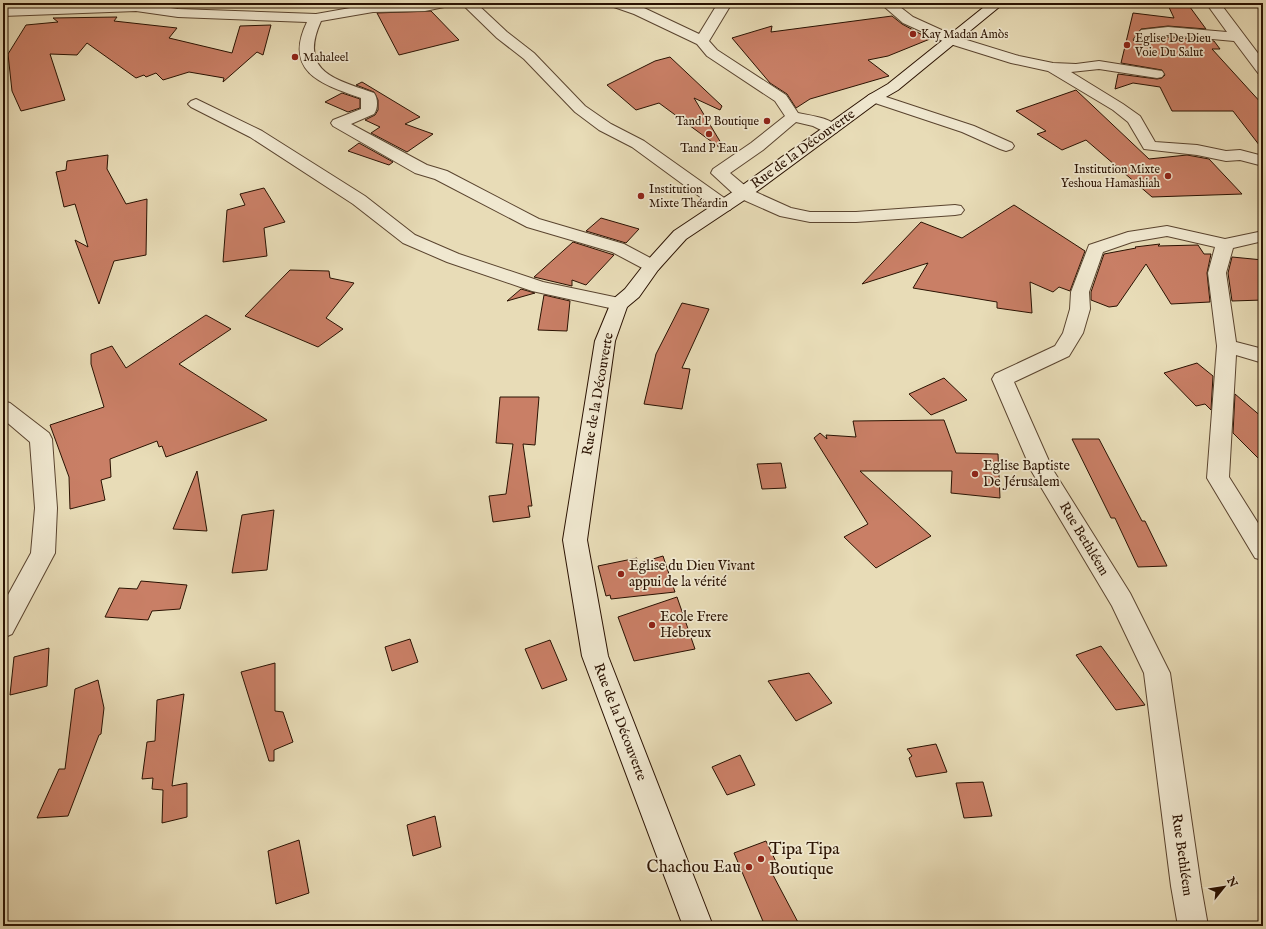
<svg xmlns="http://www.w3.org/2000/svg" width="1266" height="929" font-family="'IM FELL English',serif">
	<style>
		.building { fill: #c97f66; stroke: #2a1202 }
		.lines { fill: none; stroke-linecap: round; stroke-linejoin: round }
		.street-casing { stroke: #5a442f; stroke-width: 2 }
		.secondary-casing { stroke: #2a1202; stroke-width: 2 }
		.street { fill: #f0e8d0; fill-rule: evenodd }
		.secondary { fill: #f0e8d0; fill-rule: evenodd }
		.poi-dot { fill: #8f2418; stroke: #f0e8d0; stroke-width: 1.5 }
		.labels { text-anchor: middle; dominant-baseline: central; stroke-width: 3.5; stroke-linejoin: round; paint-order: stroke }
		.far-poi-label { font-size: 12px; fill: #2a1202; stroke: #f0e8d0; text-anchor: start }
		.street-label { font-size: 14px; fill: #2a1202; stroke: #f0e8d0 }
		.poi-label { font-size: 14px; fill: #2a1202; stroke: #f0e8d0; text-anchor: start }
		.near-poi-label { font-size: 17px; fill: #2a1202; stroke: #f0e8d0; text-anchor: start }
	</style>
	<rect width="100%" height="100%" fill="#e8dcb7"/>
	<filter id="stains"><feTurbulence type="fractalNoise" baseFrequency=".005" numOctaves="4"/><feColorMatrix values="0 0 0 0 .2 0 0 0 0 .09 0 0 0 0 .02 0 0 0 .5 -.17"/></filter>
	<radialGradient id="worn" r=".72"><stop offset=".6" stop-color="#630" stop-opacity="0"/><stop offset="1" stop-color="#630" stop-opacity=".3"/></radialGradient>
	<path class="building" d="M 1167,3 L 1187,3 L 1206,29 L 1168,26 L 1141,29 L 1133,40 L 1136,43 L 1140,44 L 1146,43 L 1151,38 L 1168,37 L 1214,41 L 1220,49 L 1212,49 L 1263,105 L 1263,150 L 1233,111 L 1172,111 L 1160,87 L 1133,83 L 1115,89 L 1118,74 L 1157,79 L 1162,78 L 1165,75 L 1162,70 L 1121,63 L 1133,13 L 1174,18 Z
		M 431,11 L 459,40 L 399,55 L 377,13 Z
		M 892,16 L 902,24 L 930,39 L 888,56 L 868,60 L 889,76 L 810,99 L 796,108 L 787,94 L 770,83 L 732,38 L 772,26 L 771,32 Z
		M 117,17 L 114,21 L 177,28 L 169,38 L 232,53 L 240,26 L 271,25 L 263,55 L 257,52 L 223,82 L 224,78 L 189,72 L 163,80 L 156,73 L 146,77 L 144,75 L 136,78 L 87,43 L 77,55 L 50,54 L 65,100 L 21,111 L 12,91 L 8,54 L 26,25 L 58,22 L 53,18 Z
		M 670,57 L 722,106 L 720,110 L 694,98 L 727,153 L 659,103 L 636,110 L 607,85 L 655,61 Z
		M 362,82 L 420,117 L 405,124 L 433,134 L 407,152 L 371,133 L 380,127 L 365,120 L 375,115 L 378,110 L 378,100 L 374,92 L 356,85 Z
		M 1076,90 L 1149,159 L 1187,155 L 1209,159 L 1242,194 L 1152,197 L 1086,140 L 1062,150 L 1037,134 L 1046,131 L 1016,111 Z
		M 342,93 L 360,99 L 360,108 L 348,112 L 325,102 Z
		M 359,143 L 393,162 L 389,165 L 348,151 Z
		M 108,155 L 107,169 L 126,204 L 147,199 L 146,255 L 114,261 L 99,304 L 75,240 L 88,247 L 75,204 L 64,207 L 56,172 L 66,170 L 67,161 Z
		M 264,188 L 285,222 L 264,228 L 267,256 L 223,262 L 227,210 L 245,205 L 240,194 Z
		M 1014,205 L 1085,251 L 1070,291 L 1059,287 L 1053,292 L 1030,282 L 1032,313 L 997,308 L 997,302 L 913,288 L 928,263 L 862,284 L 921,222 L 962,238 Z
		M 601,218 L 639,229 L 626,243 L 586,231 Z
		M 573,242 L 614,255 L 586,285 L 572,280 L 572,286 L 534,277 Z
		M 1160,244 L 1158,246 L 1198,245 L 1204,254 L 1211,254 L 1207,273 L 1210,302 L 1171,304 L 1146,264 L 1117,306 L 1109,307 L 1091,300 L 1091,292 L 1104,254 L 1136,248 L 1135,247 Z
		M 1232,257 L 1263,260 L 1263,300 L 1232,301 L 1228,273 Z
		M 290,270 L 329,271 L 330,278 L 354,283 L 326,318 L 343,329 L 318,347 L 245,316 Z
		M 521,289 L 535,293 L 507,301 Z
		M 544,295 L 570,301 L 567,331 L 538,330 Z
		M 682,303 L 709,309 L 682,368 L 690,369 L 682,409 L 644,404 L 656,354 Z
		M 206,315 L 231,329 L 179,364 L 267,420 L 166,457 L 162,446 L 159,447 L 157,441 L 110,459 L 111,477 L 101,480 L 105,500 L 70,509 L 69,477 L 50,425 L 104,407 L 91,364 L 91,354 L 112,346 L 126,368 Z
		M 1197,363 L 1213,376 L 1211,410 L 1205,404 L 1196,406 L 1164,373 Z
		M 944,378 L 967,400 L 931,415 L 909,394 Z
		M 1235,394 L 1263,418 L 1263,463 L 1233,433 Z
		M 500,397 L 539,397 L 535,445 L 523,444 L 532,506 L 528,506 L 530,517 L 493,522 L 489,496 L 506,494 L 513,444 L 496,443 Z
		M 944,420 L 956,453 L 998,454 L 1000,498 L 951,493 L 952,471 L 860,471 L 931,536 L 876,568 L 844,537 L 868,524 L 814,438 L 820,433 L 827,439 L 826,435 L 856,437 L 853,421 Z
		M 1072,439 L 1099,439 L 1142,521 L 1145,521 L 1167,566 L 1138,567 L 1115,518 L 1111,518 Z
		M 781,463 L 786,488 L 762,489 L 757,464 Z
		M 197,471 L 207,531 L 173,529 Z
		M 274,510 L 267,570 L 232,573 L 242,515 Z
		M 663,556 L 675,592 L 611,599 L 610,595 L 606,596 L 598,566 L 637,558 L 636,564 Z
		M 141,581 L 187,585 L 180,609 L 152,611 L 148,620 L 105,617 L 119,588 L 137,589 Z
		M 677,597 L 695,649 L 634,661 L 618,617 Z
		M 410,639 L 418,662 L 392,671 L 385,647 Z
		M 550,640 L 567,680 L 542,689 L 525,649 Z
		M 1101,646 L 1145,705 L 1116,710 L 1076,655 Z
		M 49,648 L 47,686 L 10,695 L 14,657 Z
		M 275,663 L 275,711 L 283,712 L 293,742 L 274,750 L 274,761 L 269,761 L 241,672 Z
		M 809,673 L 832,703 L 796,721 L 768,681 Z
		M 98,680 L 104,708 L 101,734 L 99,735 L 68,816 L 37,818 L 59,769 L 65,769 L 75,689 Z
		M 184,694 L 172,786 L 187,783 L 187,817 L 162,823 L 163,790 L 152,789 L 153,778 L 142,779 L 147,742 L 155,741 L 157,700 Z
		M 936,744 L 947,772 L 916,777 L 909,758 L 912,756 L 907,749 Z
		M 740,755 L 755,785 L 727,795 L 712,767 Z
		M 983,782 L 992,816 L 964,818 L 956,783 Z
		M 435,816 L 441,847 L 413,856 L 407,825 Z
		M 299,840 L 309,893 L 276,904 L 268,851 Z
		M 766,841 L 781,872 L 773,875 L 800,926 L 765,926 L 734,853 Z"/>
	<g class="lines">
		<defs>
			<path id="street" d="M 135,3 L 178,9 L 316,14 L 373,4 L 451,3 L 449,6 L 425,11 L 373,12 L 321,21 C 298,72 335,79 374,93 C 378,98 378,109 374,114 L 351,124 L 427,165 L 447,171 L 539,219 L 624,244 L 658,262 L 661,266 L 658,270 L 652,272 L 646,270 L 612,252 L 527,227 L 435,179 L 415,173 L 333,126 L 331,123 L 333,120 L 361,109 L 361,98 C 321,84 283,72 307,22 L 178,17 L 136,11 L 3,16 L 3,8 Z
				M 461,3 L 476,3 L 507,32 L 534,53 L 585,106 L 611,124 L 644,141 L 730,202 L 733,206 L 730,210 L 724,211 L 718,210 L 632,147 L 599,130 L 575,112 L 524,59 L 497,38 Z
				M 609,3 L 629,3 L 644,8 L 699,34 L 718,3 L 732,3 L 709,41 L 717,50 L 786,95 L 798,113 C 811,116 831,117 839,129 L 837,132 L 831,134 L 825,132 L 813,126 L 796,122 L 763,150 L 730,173 L 749,189 L 791,208 L 810,212 L 856,212 L 955,205 L 961,206 L 964,210 L 961,214 L 955,215 L 856,222 L 810,222 L 780,216 L 737,197 L 711,173 L 713,169 L 751,143 L 785,116 L 775,101 L 707,56 L 697,44 L 634,14 L 611,6 Z
				M 880,3 L 895,3 L 913,17 L 957,37 L 1019,56 L 1053,63 L 1076,64 L 1099,61 L 1162,71 L 1164,74 L 1162,77 L 1157,78 L 1099,69 L 1071,72 L 1123,104 L 1140,116 L 1155,142 L 1197,145 L 1226,151 L 1240,150 L 1263,156 L 1263,166 L 1240,160 L 1226,161 L 1197,155 L 1144,149 L 1128,122 L 1113,110 L 1048,71 L 1011,63 L 947,43 L 903,23 Z
				M 1206,3 L 1220,3 L 1263,60 L 1263,74 L 1258,73 L 1234,41 L 1168,35 L 1150,37 C 1146,42 1143,44 1136,42 L 1134,39 L 1141,30 L 1168,27 L 1227,32 Z
				M 874,93 L 974,126 L 1012,143 L 1014,146 L 1012,149 L 1006,151 L 1000,149 L 962,132 L 869,101 L 866,98 L 869,95 Z
				M 196,99 L 262,131 L 365,196 L 415,235 L 459,254 L 543,282 L 619,298 L 626,300 L 629,304 L 626,308 L 619,310 L 532,291 L 447,262 L 403,243 L 353,204 L 250,137 L 191,107 L 188,104 L 191,101 Z
				M 1167,226 L 1225,239 L 1263,231 L 1263,241 L 1233,248 L 1226,273 L 1236,342 L 1263,349 L 1263,363 L 1236,355 L 1229,477 L 1263,531 L 1263,560 L 1255,558 L 1207,478 L 1217,346 L 1208,273 L 1215,247 L 1167,236 L 1132,242 L 1103,252 L 1089,292 L 1090,309 L 1083,333 L 1069,356 L 1014,382 L 1053,470 L 1130,593 L 1170,673 L 1201,886 L 1208,926 L 1178,926 L 1171,886 L 1144,673 L 1112,606 L 1032,472 L 992,379 L 995,374 L 1055,346 L 1063,333 L 1070,309 L 1071,292 L 1089,245 L 1128,232 Z
				M 3,401 L 10,403 L 49,433 L 52,439 L 57,508 L 55,553 L 12,634 L 3,638 L 3,604 L 31,553 L 35,508 L 30,442 L 3,419 Z"/>
			<path id="secondary" d="M 989,3 L 1004,3 L 898,90 L 879,101 L 749,197 L 686,239 L 658,270 L 639,297 L 627,307 L 615,341 L 587,540 L 608,656 L 713,926 L 683,926 L 582,656 L 563,540 L 595,341 L 612,300 L 625,289 L 646,262 L 674,231 L 737,189 L 869,95 L 888,84 Z"/>
		</defs>
		<use href="#street" class="street-casing"/>
		<use href="#secondary" class="secondary-casing"/>
		<use href="#street" class="street"/>
		<use href="#secondary" class="secondary"/>
	</g>
	<g class="poi-dot">
		<circle cx="913" cy="34" r="4"/>
		<circle cx="1127" cy="45" r="4"/>
		<circle cx="295" cy="57" r="4"/>
		<circle cx="767" cy="121" r="4"/>
		<circle cx="709" cy="134" r="4"/>
		<circle cx="1168" cy="176" r="4"/>
		<circle cx="641" cy="196" r="4"/>
		<circle cx="975" cy="474" r="4"/>
		<circle cx="621" cy="574" r="4"/>
		<circle cx="652" cy="625" r="4"/>
		<circle cx="761" cy="859" r="4"/>
		<circle cx="749" cy="867" r="4"/>
	</g>
	<g class="labels">
		<g class="far-poi-label">
			<text x="921" y="34">Kay Madan Amòs</text>
			<text x="1135" y="38">Eglise De Dieu<tspan x="1135" dy="14">Voie Du Salut</tspan></text>
			<text x="303" y="57">Mahaleel</text>
			<text x="759" y="121" text-anchor="end">Tand P Boutique</text>
			<text x="709" y="148" text-anchor="middle">Tand P Eau</text>
			<text x="1160" y="169" text-anchor="end">Institution Mixte<tspan x="1160" dy="14">Yeshoua Hamashiah</tspan></text>
			<text x="649" y="189">Institution<tspan x="649" dy="14">Mixte Théardin</tspan></text>
		</g>
		<g class="street-label">
			<text transform="translate(803 149) rotate(-36)">Rue de la Découverte</text>
			<text transform="translate(598 394) rotate(-80)">Rue de la Découverte</text>
			<text transform="translate(1084 539) rotate(59)">Rue Bethléem</text>
			<text transform="translate(620 722) rotate(69)">Rue de la Découverte</text>
			<text transform="translate(1182 855) rotate(82)">Rue Bethléem</text>
		</g>
		<g class="poi-label">
			<text x="983" y="466">Eglise Baptiste<tspan x="983" dy="16">De Jérusalem</tspan></text>
			<text x="629" y="566">Eglise du Dieu Vivant<tspan x="629" dy="16">appui de la vérité</tspan></text>
			<text x="660" y="617">Ecole Frere<tspan x="660" dy="16">Hebreux</tspan></text>
		</g>
		<g class="near-poi-label">
			<text x="769" y="849">Tipa Tipa<tspan x="769" dy="20">Boutique</tspan></text>
			<text x="741" y="867" text-anchor="end">Chachou Eau</text>
		</g>
	</g>
	<rect width="1266" height="929" fill="none" stroke="#e8dcb7" stroke-width="16"/>
	<rect x="4" y="4" width="1258" height="921" fill="none" stroke="#2a1202" stroke-width="2"/>
	<rect x="8" y="8" width="1250" height="913" fill="none" stroke="#2a1202"/>
	<g transform="translate(1224 887) rotate(60)" stroke="#f0e8d0" stroke-width="3" paint-order="stroke">
	<path d="M0-3L7 15L0 10L-7 15Z" fill="#2a1202"/>
	<text y="-6" font-size="11" font-weight="bold" text-anchor="middle" fill="#2a1202">N</text>
	</g>
	<rect width="100%" height="100%" filter="url(#stains)"/>
	<rect width="100%" height="100%" fill="url(#worn)"/>
</svg>
